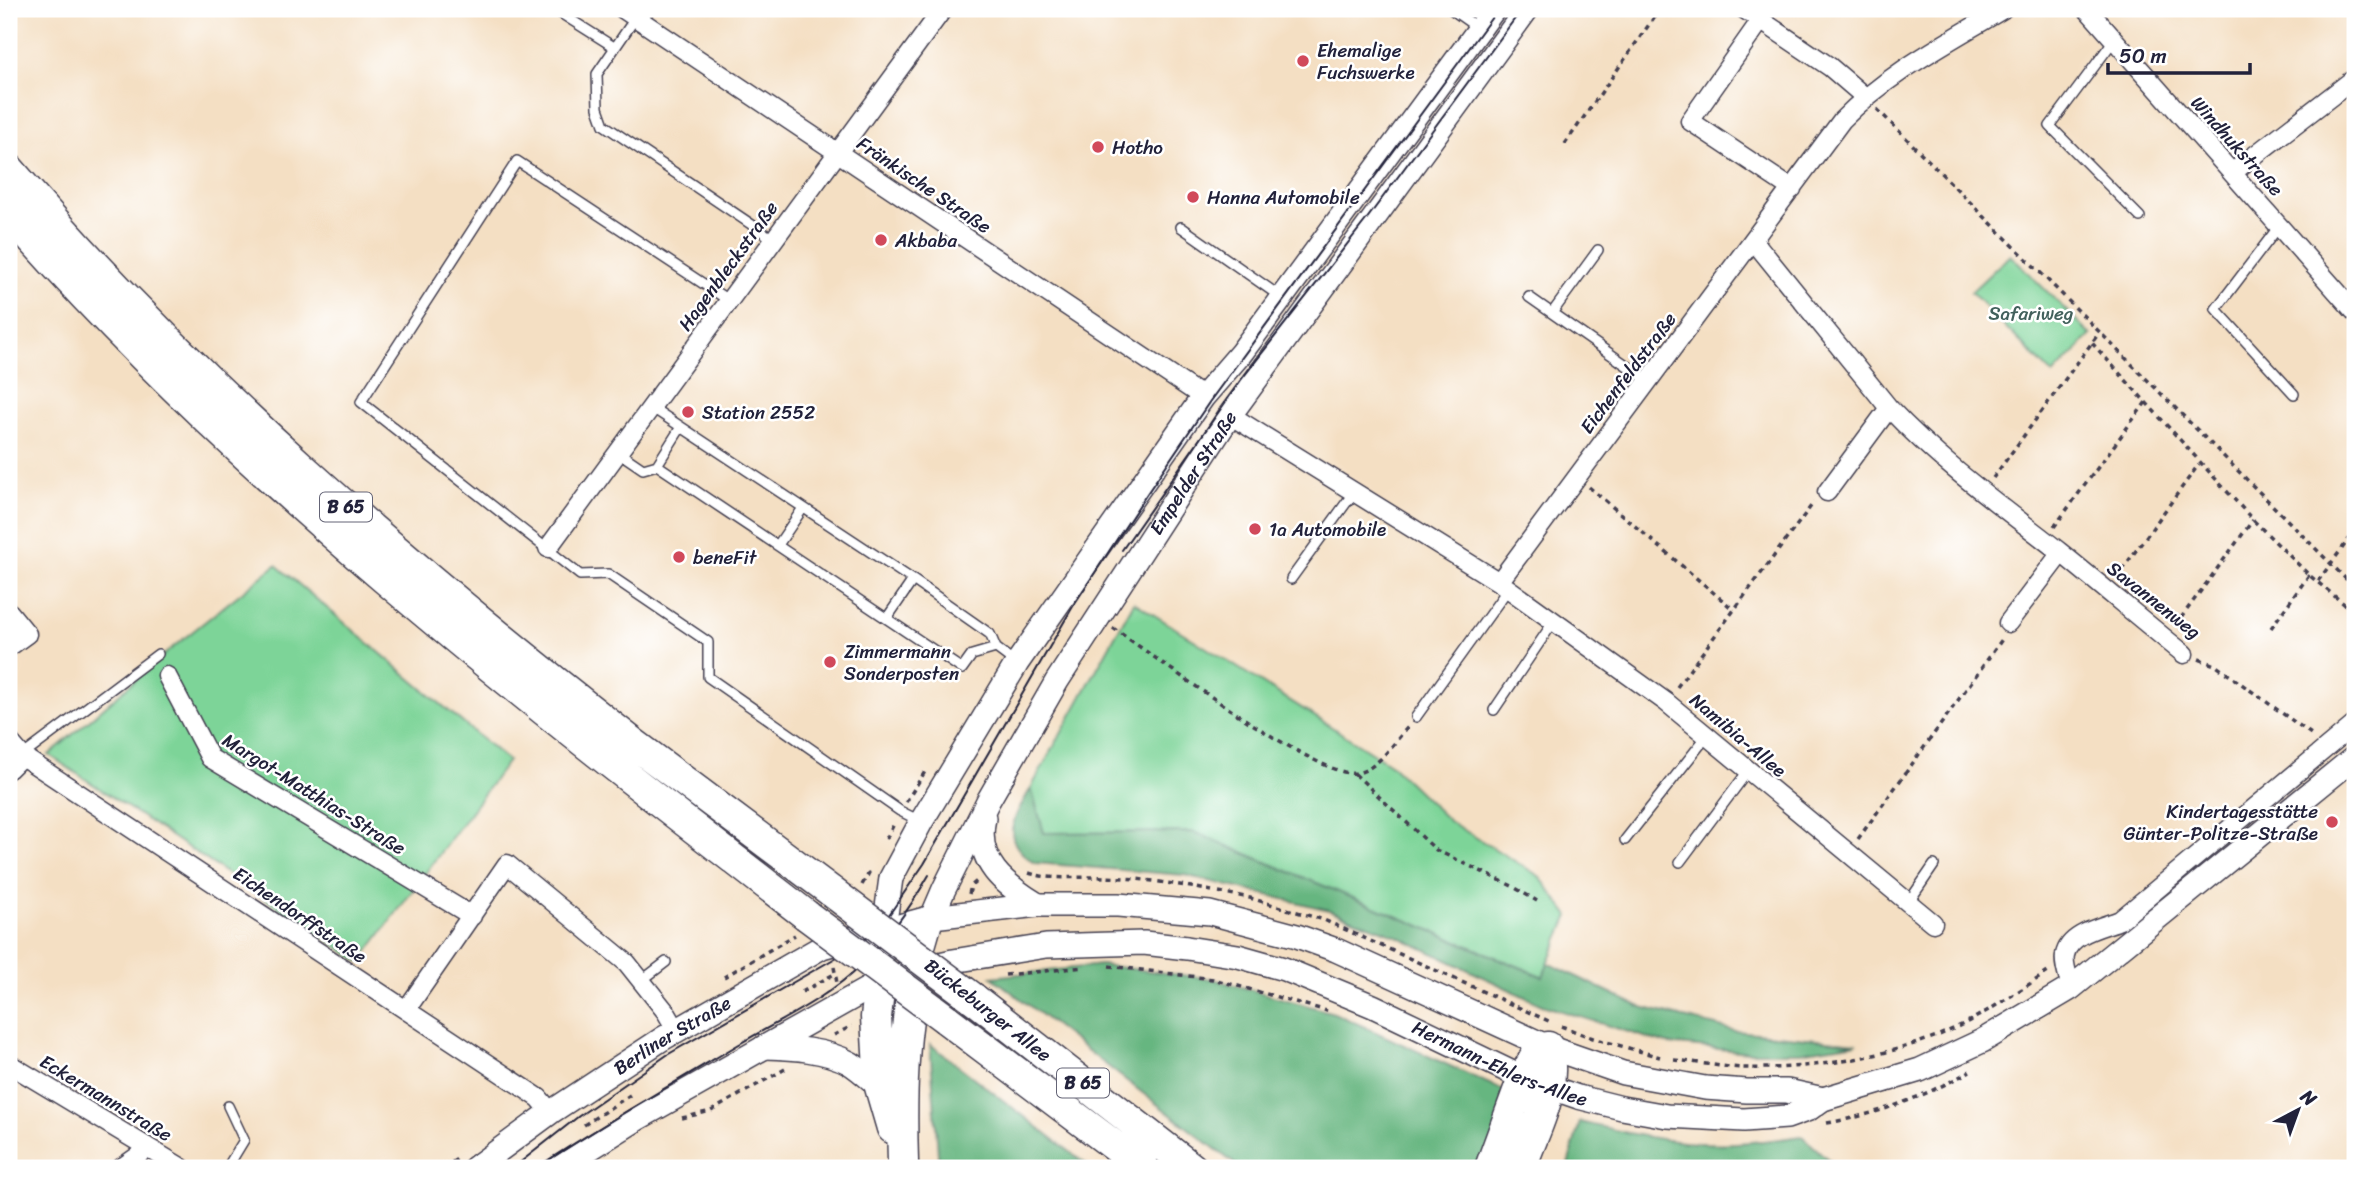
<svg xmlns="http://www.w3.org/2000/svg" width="2364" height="1177" font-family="Sriracha,sans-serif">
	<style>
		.green { fill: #7dd498; stroke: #507b6a; stroke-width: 2 }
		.forest { fill: #66b680; stroke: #446c5e; stroke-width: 2 }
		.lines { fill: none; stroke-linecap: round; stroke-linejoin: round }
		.service-casing { stroke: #423e4f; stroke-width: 12 }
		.minor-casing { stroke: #423e4f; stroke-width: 21 }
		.tertiary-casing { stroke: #423e4f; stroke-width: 26 }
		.trunk-casing { stroke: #423e4f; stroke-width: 33 }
		.path { stroke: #423e4f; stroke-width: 3.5; stroke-dasharray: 5 5; stroke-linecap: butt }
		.service { stroke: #fff; stroke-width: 9 }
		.minor { stroke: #fff; stroke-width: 18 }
		.tertiary { stroke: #fff; stroke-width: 23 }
		.trunk { stroke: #fff; stroke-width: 30 }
		.tram { stroke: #22223b; stroke-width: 2 }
		.trunk-bridge-casing { stroke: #423e4f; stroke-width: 33; stroke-linecap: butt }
		.trunk-bridge { stroke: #fff; stroke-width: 30 }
		.poi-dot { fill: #d1495b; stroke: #fff; stroke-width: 2.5 }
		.labels { text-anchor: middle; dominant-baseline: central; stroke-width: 5; stroke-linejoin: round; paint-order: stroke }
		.shield { fill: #fff; stroke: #646476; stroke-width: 2 }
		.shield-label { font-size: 18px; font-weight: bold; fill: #22223b }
		.poi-label { font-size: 19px; fill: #22223b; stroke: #fff; text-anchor: start }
		.street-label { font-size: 19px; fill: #22223b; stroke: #fff }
		.park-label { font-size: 19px; fill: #42605c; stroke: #fff }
	</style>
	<rect width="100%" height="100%" fill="#fff"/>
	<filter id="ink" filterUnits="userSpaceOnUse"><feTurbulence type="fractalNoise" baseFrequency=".0143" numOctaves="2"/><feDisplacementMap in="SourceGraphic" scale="14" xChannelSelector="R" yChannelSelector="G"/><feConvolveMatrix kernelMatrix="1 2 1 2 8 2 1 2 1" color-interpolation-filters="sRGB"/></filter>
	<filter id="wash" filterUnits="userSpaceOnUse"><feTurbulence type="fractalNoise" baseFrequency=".00686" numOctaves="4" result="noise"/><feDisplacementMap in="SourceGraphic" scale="28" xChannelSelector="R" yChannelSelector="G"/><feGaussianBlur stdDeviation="1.57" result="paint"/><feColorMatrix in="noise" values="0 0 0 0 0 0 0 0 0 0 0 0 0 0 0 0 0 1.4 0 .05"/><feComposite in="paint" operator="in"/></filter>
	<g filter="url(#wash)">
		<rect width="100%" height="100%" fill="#f4dfc3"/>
		<path class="green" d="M 2010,255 L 2091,335 L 2053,375 L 1971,292 Z
			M 276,565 L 508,761 L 360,962 L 49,755 L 172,648 Z
			M 1134,602 L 1390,764 L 1449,821 L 1539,876 L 1569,916 L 1548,963 L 1544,977 L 1194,832 L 1044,833 L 1031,788 Z"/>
		<path class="forest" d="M 1031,788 L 1044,833 L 1193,832 L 1543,977 L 1548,963 L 1638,1006 L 1735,1031 L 1857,1043 L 1800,1052 L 1749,1052 L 1667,1044 L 1542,1005 L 1397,936 L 1329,910 L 1184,875 L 1035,863 C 998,840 1013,819 1031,788 Z
			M 1101,965 L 1213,979 L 1334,1013 L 1516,1096 L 1489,1168 L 1240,1168 L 992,977 Z
			M 930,1044 L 1091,1168 L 939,1168 Z
			M 1580,1122 C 1619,1131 1659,1141 1699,1143 C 1733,1145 1769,1141 1802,1136 L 1838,1168 L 1567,1168 Z"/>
	</g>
	<g filter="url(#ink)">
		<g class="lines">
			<defs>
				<path id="service" d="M 554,9 L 614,47
					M 1451,9 L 1478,28
					M 636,17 L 597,74 L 598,108 L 604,125 L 773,239
					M 2114,40 L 2050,126 L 2140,217
					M 2280,225 L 2216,309 L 2294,394
					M 1181,227 L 1281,297
					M 1529,297 L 1649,381
					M 728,300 L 517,161 L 361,402 L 580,575 L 608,574 L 708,642 L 708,677 L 900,811 L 920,821
					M 1552,313 L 1598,250
					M 651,407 L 913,580 L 990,634 L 996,648 L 1016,663
					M 618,452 L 643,469 L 657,465 L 681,427
					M 657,465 L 962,669 L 972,655 L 996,648
					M 778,545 L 803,508
					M 1291,579 L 1354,492
					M 887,618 L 913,580
					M 1494,710 L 1554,621
					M 1416,717 L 1508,589
					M 22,756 L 158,654
					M 1625,840 L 1707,736
					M 1680,862 L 1748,771
					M 1908,903 L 1934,865
					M 641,981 L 666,962
					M 227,1168 L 244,1140 L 228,1106"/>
				<path id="minor" d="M 623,9 L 1203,397
					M 1744,9 L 1830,67 L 1865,97
					M 2087,9 L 2355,312
					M 1761,20 L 1690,121 L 1792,189
					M 2233,172 L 2355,78
					M 1753,240 L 1889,408 C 1941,463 2001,506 2060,552 C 2102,586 2142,620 2184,654
					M 1230,415 L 1499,582 L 1666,702 L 1933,923
					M 1827,492 L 1889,408
					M 548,548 L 943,9
					M 1499,582 L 1842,120 C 1888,73 1947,43 2003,9
					M 2008,623 L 2061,553
					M 9,647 L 27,634 L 9,612
					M 167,676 L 210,758 L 472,916
					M 9,741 L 22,756 L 539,1098 L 551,1112
					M 9,769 L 22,756
					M 2071,988 C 2069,979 2063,964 2065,955 C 2069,933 2103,927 2120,920 L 2355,724
					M 406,1010 L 507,864 L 627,963 L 666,1012 L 677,1031
					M 9,1064 L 182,1168
					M 121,1168 L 138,1156 L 146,1146"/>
				<g id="tertiary">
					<path d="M 984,818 C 974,862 1005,885 1038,905"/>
					<path id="s1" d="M 917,969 L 932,917 L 944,889 L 988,801 L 1057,681 L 1230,415 L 1527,9"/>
					<path d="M 880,982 L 882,944 L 891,878 L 921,822 L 1017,663 L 1203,397 L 1241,353 L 1494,9"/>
					<path d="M 764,1047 C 791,1048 825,1049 850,1063 C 861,1070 870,1079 880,1087"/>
					<path id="s2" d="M 475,1168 L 551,1112 L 662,1039 L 822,947 L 932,917 L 1038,905 L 1118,905 L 1210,913 L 1297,936 L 1336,950 L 1548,1047 L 1623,1073 L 1705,1088 L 1747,1091 L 1787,1091 L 1823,1099"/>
					<path id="s3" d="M 559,1168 L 637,1119 L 880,982 L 917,969 L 953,961 L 1046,946 L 1144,943 L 1187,948 L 1238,956 L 1284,969 L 1373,1006 L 1523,1078 L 1578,1097 L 1622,1108 L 1667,1116 L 1744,1120 L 1787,1117 L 1809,1109 L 1823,1099 L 1920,1070 L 1982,1041 L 2071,988 L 2355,757"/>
				</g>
				<path id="trunk" d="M 9,169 C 193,384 410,569 633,743 C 699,793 766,842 832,892
					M 9,213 C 244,482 524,697 806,915
					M 880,982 L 876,1017 L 880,1087 L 892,1128
					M 973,998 L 1192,1168
					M 946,1019 L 1144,1168
					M 903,1162 C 901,1097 902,1034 917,969
					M 1490,1168 L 1523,1078 L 1534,1059 L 1548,1047 C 1557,1095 1536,1124 1521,1168"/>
			</defs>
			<use href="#service" class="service-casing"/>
			<use href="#minor" class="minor-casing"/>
			<use href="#tertiary" class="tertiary-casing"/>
			<use href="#trunk" class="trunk-casing"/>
			<path class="path" d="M 1877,109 L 2355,588
				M 1565,144 L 1660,9
				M 2092,343 L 2253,520 L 2309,575 L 2355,613
				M 1993,478 L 2099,333
				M 1589,487 L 1734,610
				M 2054,527 L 2146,402
				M 2116,578 L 2199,464
				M 2318,581 L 2355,531
				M 2175,626 L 2253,520
				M 1113,628 C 1151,654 1321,781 1357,773 C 1378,769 1394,742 1408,727
				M 2271,628 L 2309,575
				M 2199,659 L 2215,665 L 2314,736
				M 1677,687 L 1814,502
				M 1355,774 L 1436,850 L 1512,886 L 1537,901
				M 906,802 L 926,770
				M 886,839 L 894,824
				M 1858,839 L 2003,638
				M 1029,873 C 1053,881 1079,876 1104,877 C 1140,878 1177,884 1212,891
				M 862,885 L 870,871
				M 1219,892 L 1250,898 L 1324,920 L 1553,1023
				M 969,894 L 971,886 L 978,880
				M 1109,966 L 1213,979 L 1327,1011
				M 834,967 L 837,983
				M 1005,975 L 1084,967
				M 724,977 L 795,935
				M 802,992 L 836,973
				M 1561,1026 L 1593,1038 L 1660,1057
				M 834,1035 L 852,1026
				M 1674,1060 C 1697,1062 1721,1067 1743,1068 C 1816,1070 1907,1055 1971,1020 C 1997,1006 2023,988 2048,972
				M 682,1118 L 711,1111 L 785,1069
				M 1827,1123 C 1877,1115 1926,1096 1970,1071
				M 584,1125 L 630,1095
				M 444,1168 L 457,1159"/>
			<use href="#service" class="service"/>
			<use href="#minor" class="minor"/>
			<use href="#tertiary" class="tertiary"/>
			<use href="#trunk" class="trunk"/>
			<path class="tram" d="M 1122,550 L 1241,380 L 1366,220 L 1522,9
				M 513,1168 L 579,1116 L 667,1055 L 832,960 L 861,943 L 882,925 L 924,864 L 1075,603 L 1146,495 L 1210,401 L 1498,9
				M 536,1168 C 603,1124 672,1084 741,1043 C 782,1019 828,998 862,964 C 889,938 910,908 929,875"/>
			<defs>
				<path id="trunk-bridge" d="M 832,892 L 973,998
					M 806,915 L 946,1019"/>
			</defs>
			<use href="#trunk-bridge" class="trunk-bridge-casing"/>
			<use href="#trunk-bridge" class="trunk-bridge"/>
		</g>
	</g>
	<g class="poi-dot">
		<circle cx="1303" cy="61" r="7"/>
		<circle cx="1098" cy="147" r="7"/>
		<circle cx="1193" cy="197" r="7"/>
		<circle cx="881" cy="240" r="7"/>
		<circle cx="688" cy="412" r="7"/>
		<circle cx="1255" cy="529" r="7"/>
		<circle cx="679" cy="557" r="7"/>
		<circle cx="830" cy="662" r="7"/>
		<circle cx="2332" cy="822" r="7"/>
	</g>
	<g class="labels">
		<g class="shield">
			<rect x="320" y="492.5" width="52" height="29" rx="5"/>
			<rect x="1057" y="1068.5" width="52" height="29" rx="5"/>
		</g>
		<g class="shield-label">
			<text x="346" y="507">B 65</text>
			<text x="1083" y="1083">B 65</text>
		</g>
		<g class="poi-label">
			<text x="1317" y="50">Ehemalige<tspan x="1317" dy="22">Fuchswerke</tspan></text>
			<text x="1112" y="147">Hotho</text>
			<text x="1207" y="197">Hanna Automobile</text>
			<text x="895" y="240">Akbaba</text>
			<text x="702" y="412">Station 2552</text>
			<text x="1269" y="529">1a Automobile</text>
			<text x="693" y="557">beneFit</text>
			<text x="844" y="651">Zimmermann<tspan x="844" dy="22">Sonderposten</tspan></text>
			<text x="2318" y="811" text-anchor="end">Kindertagesstätte<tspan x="2318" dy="22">Günter-Politze-Straße</tspan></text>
		</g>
		<g class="street-label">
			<text transform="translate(2237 146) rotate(48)">Windhukstraße</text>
			<text transform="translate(924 185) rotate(34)">Fränkische Straße</text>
			<text transform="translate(728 266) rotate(-54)">Hagenbleckstraße</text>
			<text transform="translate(1628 373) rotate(-53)">Eichenfeldstraße</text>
			<text stroke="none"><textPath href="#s1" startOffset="570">Empelder Straße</textPath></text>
			<text transform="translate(2154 600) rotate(38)">Savannenweg</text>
			<text transform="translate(1738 735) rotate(40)">Namibia-Allee</text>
			<text transform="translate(314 794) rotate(32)">Margot-Matthias-Straße</text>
			<text transform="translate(300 915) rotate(34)">Eichendorffstraße</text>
			<text transform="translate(988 1010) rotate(38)">Bückeburger Allee</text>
			<text stroke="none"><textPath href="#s2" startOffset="238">Berliner Straße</textPath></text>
			<text stroke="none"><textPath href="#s3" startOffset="1018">Hermann-Ehlers-Allee</textPath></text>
			<text transform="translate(106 1098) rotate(31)">Eckermannstraße</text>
		</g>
		<g class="park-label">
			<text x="2031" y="313">Safariweg</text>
		</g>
	</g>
	<rect width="2364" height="1177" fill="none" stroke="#fff" stroke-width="35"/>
	<g transform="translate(2298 1110) rotate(41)" stroke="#ffffff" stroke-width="5" paint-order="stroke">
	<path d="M0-5L12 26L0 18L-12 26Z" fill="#22223b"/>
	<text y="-10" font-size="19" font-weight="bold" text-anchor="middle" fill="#22223b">N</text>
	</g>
	<path d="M2108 63v10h142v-10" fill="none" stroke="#22223b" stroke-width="3.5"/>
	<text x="2119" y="63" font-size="21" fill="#22223b" stroke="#ffffff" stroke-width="5" paint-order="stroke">50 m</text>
</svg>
